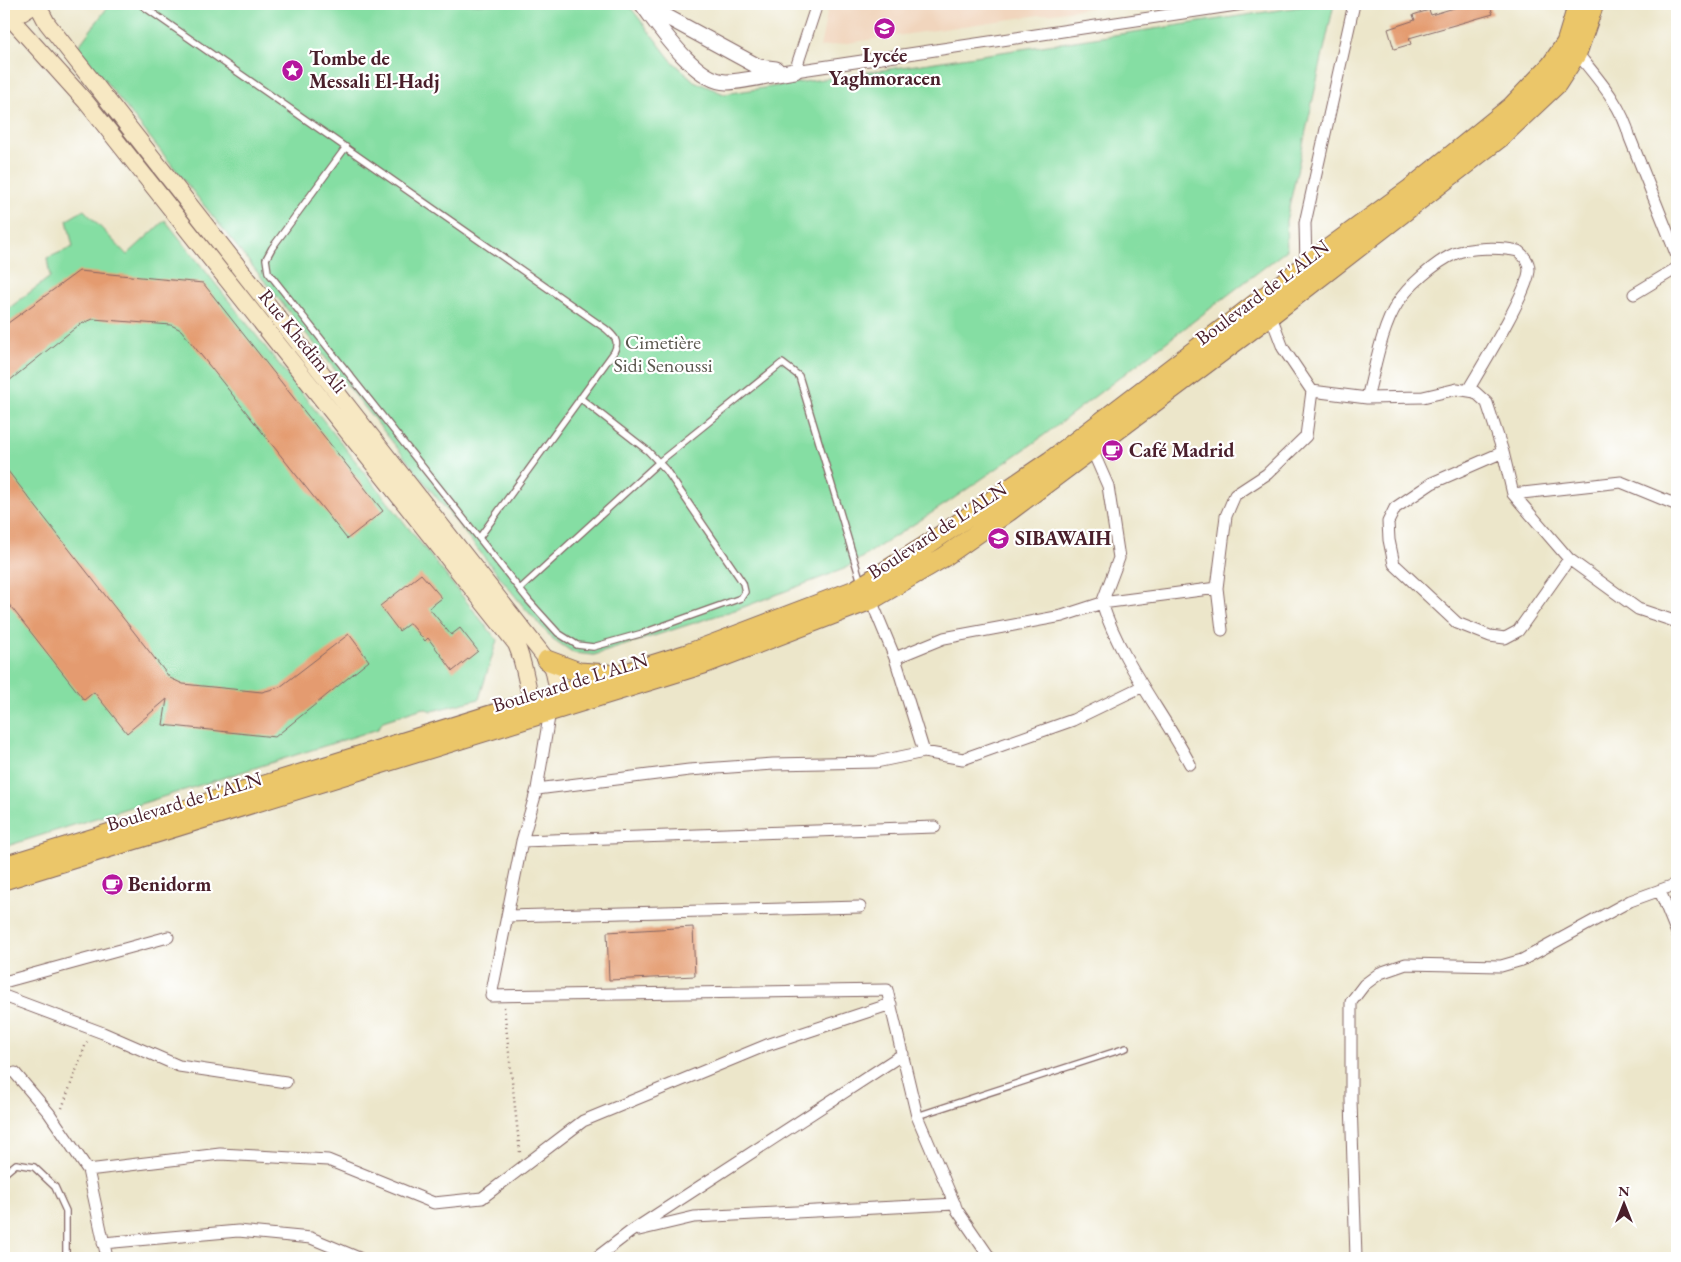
<svg xmlns="http://www.w3.org/2000/svg" width="1681" height="1262" font-family="'EB Garamond',serif">
	<style>
		.built { fill: #f1d5bd }
		.green { fill: #85dea3; stroke: #687e67 }
		.building { fill: #e49b6f }
		.lines { fill: none; stroke-linecap: round; stroke-linejoin: round }
		.service-casing { stroke: #836563; stroke-width: 8 }
		.minor-casing { stroke: #836563; stroke-width: 13 }
		.tertiary-casing { stroke: #836563; stroke-width: 17 }
		.secondary-casing { stroke: #836563; stroke-width: 18 }
		.primary-casing { stroke: #836563; stroke-width: 21 }
		.path { stroke: #836563; stroke-width: 2.5; stroke-dasharray: 1 4; stroke-linecap: butt }
		.service { stroke: #fff; stroke-width: 5.5 }
		.minor { stroke: #fff; stroke-width: 11 }
		.tertiary { stroke: #fff; stroke-width: 15 }
		.secondary { stroke: #f7e8c3; stroke-width: 16 }
		.primary { stroke: #ebc669; stroke-width: 19 }
		.labels { text-anchor: middle; dominant-baseline: central; stroke-width: 4.5; stroke-linejoin: round; paint-order: stroke }
		.poi-label { font-size: 20px; font-weight: bold; fill: #4a1f2b; stroke: #fff; text-anchor: start }
		.street-label { font-size: 20px; fill: #4a1f2b; stroke: #fff }
		.park-label { font-size: 20px; fill: #5c584f; stroke: #fff }
	</style>
	<rect width="100%" height="100%" fill="#fff"/>
	<filter id="ink" filterUnits="userSpaceOnUse"><feTurbulence type="fractalNoise" baseFrequency=".02" numOctaves="2"/><feDisplacementMap in="SourceGraphic" scale="10" xChannelSelector="R" yChannelSelector="G"/><feConvolveMatrix kernelMatrix="1 2 1 2 8 2 1 2 1" color-interpolation-filters="sRGB"/></filter>
	<filter id="wash" filterUnits="userSpaceOnUse"><feTurbulence type="fractalNoise" baseFrequency=".0096" numOctaves="4" result="noise"/><feDisplacementMap in="SourceGraphic" scale="20" xChannelSelector="R" yChannelSelector="G"/><feGaussianBlur stdDeviation="1.12" result="paint"/><feColorMatrix in="noise" values="0 0 0 0 0 0 0 0 0 0 0 0 0 0 0 0 0 1.4 0 .05"/><feComposite in="paint" operator="in"/></filter>
	<g filter="url(#wash)">
		<rect width="100%" height="100%" fill="#ece6ca"/>
		<path class="built" d="M 829,4 L 1115,4 L 820,47 Z"/>
		<path class="green" d="M 110,4 L 622,4 L 631,8 L 671,60 L 694,81 L 724,94 L 1319,4 L 1334,4 L 1286,221 L 1287,250 L 1035,442 L 947,503 L 844,569 L 741,608 L 594,655 L 574,653 L 553,639 L 523,606 L 78,47 Z
			M 84,210 L 127,255 L 165,220 L 497,640 L 479,699 L 432,711 L 423,708 L 383,721 L 378,729 L 4,847 L 4,312 L 50,277 L 47,258 L 73,247 L 67,220 Z"/>
		<g id="blocks">
			<path class="building" d="M 1467,4 L 1489,4 L 1493,14 L 1409,38 L 1411,44 L 1394,49 L 1388,29 L 1415,20 L 1413,15 L 1429,10 L 1431,15 Z
				M 79,271 L 203,283 L 383,511 L 347,539 L 181,330 L 171,325 L 93,319 L 79,325 L 4,385 L 4,326 Z
				M 4,466 L 170,678 L 183,684 L 262,692 L 280,687 L 349,634 L 369,661 L 275,737 L 163,725 L 167,699 L 127,733 L 94,692 L 84,700 L 4,598 Z
				M 421,574 L 442,598 L 429,608 L 451,635 L 460,628 L 478,651 L 453,671 L 428,638 L 425,641 L 410,623 L 399,631 L 380,606 Z
				M 693,927 L 695,976 L 609,980 L 607,932 Z"/>
		</g>
	</g>
	<g filter="url(#ink)">
		<use href="#blocks" fill-opacity="0" stroke="#836563" stroke-width="1"/>
		<g class="lines">
			<defs>
				<path id="service" d="M 140,4 L 606,329 C 614,336 620,341 614,352 L 479,538
					M 346,147 L 272,248 L 266,259 L 268,272 L 529,601 L 558,633 L 577,645 L 593,647 L 643,633 L 741,598 L 745,592 L 743,583 L 666,470 L 648,451 L 580,398
					M 520,589 L 659,462 L 782,363 L 799,376 L 861,582
					M 917,1116 L 1126,1048
					M 4,1174 L 16,1164 L 34,1167 L 55,1187 L 66,1211 L 66,1258"/>
				<path id="minor" d="M 817,4 L 795,71 L 1243,4
					M 1577,53 C 1598,79 1622,105 1630,138 L 1677,256
					M 1306,265 L 1305,223 L 1354,4
					M 1634,294 L 1677,268
					M 1269,311 L 1283,348 L 1312,391 L 1367,398 L 1423,397 L 1457,389 L 1475,392 L 1487,403 L 1503,452 L 1513,494 L 1569,559 L 1638,609 L 1677,622
					M 1367,398 C 1375,369 1381,329 1397,304 C 1407,287 1436,262 1454,254 C 1468,247 1503,247 1518,251 C 1524,256 1529,261 1529,270 C 1529,290 1481,368 1468,390
					M 1503,452 L 1432,483 L 1395,508 L 1388,522 L 1389,540 L 1394,564 L 1457,623 L 1490,636 L 1505,638 L 1518,631 L 1569,559
					M 1513,494 L 1621,482 L 1677,505
					M 1217,588 L 1222,630
					M 871,600 L 895,658 L 924,752
					M 895,658 L 944,638 L 1062,616 L 1102,603 L 1119,558 L 1108,486 L 1090,445
					M 550,711 L 537,789 L 522,841 L 491,996 L 887,990 L 917,1116 L 957,1210 L 990,1258
					M 1190,764 C 1162,711 1121,662 1102,603 L 1217,588 L 1226,516 L 1235,495 L 1267,474 L 1306,436 L 1312,391
					M 537,789 L 689,770 L 773,764 L 876,762 L 924,752 L 963,759 L 1073,720 L 1143,686
					M 522,841 L 935,827
					M 1660,891 L 1677,933
					M 507,916 L 860,907
					M 4,982 L 168,937
					M 4,996 L 103,1033 L 179,1066 L 286,1082
					M 15,1073 L 49,1113 L 88,1170 L 107,1258
					M 88,1170 L 220,1154 L 328,1160 L 434,1203 L 482,1198 L 583,1121 L 767,1045 L 891,1004
					M 639,1230 L 694,1217 L 955,1204
					M 103,1243 L 238,1231 L 311,1238 L 359,1258
					M 596,1258 L 630,1232 L 903,1054
					M 1356,1258 L 1351,1100 L 1351,1002 L 1364,985 L 1380,973 L 1406,964 L 1501,966 L 1522,960 L 1630,901 L 1677,884"/>
				<path id="tertiary" d="M 642,4 C 659,26 696,83 727,82 C 749,81 773,74 795,71
					M 645,5 L 759,67 L 776,69"/>
				<path id="secondary" d="M 37,4 L 47,23 L 547,660 L 553,668 L 561,705
					M 4,10 L 22,13 L 36,4
					M 4,11 L 86,102 L 516,644 C 526,666 527,691 535,714"/>
				<path id="primary" d="M 547,660 L 579,672 L 608,674
					M 4,866 L 687,654 L 855,590 L 924,547 L 1050,461 L 1306,265 L 1410,189 L 1511,107 L 1551,65 L 1566,43 L 1578,4
					M 4,880 L 704,664 L 871,600 L 944,557 L 1008,512 L 1271,315 L 1501,137 L 1557,84 L 1577,53 L 1594,4"/>
			</defs>
			<use href="#service" class="service-casing"/>
			<use href="#minor" class="minor-casing"/>
			<use href="#tertiary" class="tertiary-casing"/>
			<use href="#secondary" class="secondary-casing"/>
			<use href="#primary" class="primary-casing"/>
			<path class="path" d="M 504,1007 L 520,1153
				M 62,1108 L 87,1041"/>
			<use href="#service" class="service"/>
			<use href="#minor" class="minor"/>
			<use href="#tertiary" class="tertiary"/>
			<use href="#secondary" class="secondary"/>
			<use href="#primary" class="primary"/>
		</g>
	</g>
	<defs>
		<symbol id="school-disc" viewBox="-11 -11 22 22"><circle r="9.5" fill="#b5179e" stroke="#fff"/><path d="M0-5L7-2L0 1L-7-2ZM-4 1L0 2.5L4 1V4Q0 6-4 4Z" fill="#fff"/></symbol>
		<symbol id="sight-disc" viewBox="-11 -11 22 22"><circle r="9.5" fill="#b5179e" stroke="#fff"/><path d="M0-6L1.8-2.2L6-1.7L2.9 1.2L3.7 5.4L0 3.3L-3.7 5.4L-2.9 1.2L-6-1.7L-1.8-2.2Z" fill="#fff"/></symbol>
		<symbol id="cafe-disc" viewBox="-11 -11 22 22"><circle r="9.5" fill="#b5179e" stroke="#fff"/><path d="M-5.5-4.5H6V0H3Q3 3.5 0 3.5H-2.5Q-5.5 3.5-5.5 0ZM3-3.2v2h1.7v-2ZM-6 4.5H4V6H-6Z" fill="#fff"/></symbol>
	</defs>
	<g fill-rule="evenodd">
		<use href="#school-disc" x="872" y="16" width="25" height="25"/>
		<use href="#sight-disc" x="280" y="58" width="25" height="25"/>
		<use href="#cafe-disc" x="1100" y="438" width="25" height="25"/>
		<use href="#school-disc" x="986" y="526" width="25" height="25"/>
		<use href="#cafe-disc" x="100" y="872" width="25" height="25"/>
	</g>
	<g class="labels">
		<g class="poi-label">
			<text x="885" y="55" text-anchor="middle">Lycée<tspan x="885" dy="23">Yaghmoracen</tspan></text>
			<text x="309" y="58">Tombe de<tspan x="309" dy="23">Messali El-Hadj</tspan></text>
			<text x="1129" y="450">Café Madrid</text>
			<text x="1015" y="538">SIBAWAIH</text>
			<text x="128" y="884">Benidorm</text>
		</g>
		<g class="street-label">
			<text transform="translate(1262 292) rotate(-37)">Boulevard de L'ALN</text>
			<text transform="translate(303 341) rotate(51)">Rue Khedim Ali</text>
			<text transform="translate(937 530) rotate(-33)">Boulevard de L'ALN</text>
			<text transform="translate(570 682) rotate(-17)">Boulevard de L'ALN</text>
			<text transform="translate(184 801) rotate(-17)">Boulevard de L'ALN</text>
		</g>
		<g class="park-label">
			<text x="663" y="342">Cimetière<tspan x="663" dy="23">Sidi Senoussi</tspan></text>
		</g>
	</g>
	<rect width="1681" height="1262" fill="none" stroke="#fff" stroke-width="20"/>
	<g transform="translate(1624 1204)" stroke="#ffffff" stroke-width="4" paint-order="stroke">
	<path d="M0-4L9 19L0 12L-9 19Z" fill="#4a1f2b"/>
	<text y="-8" font-size="14" font-weight="bold" text-anchor="middle" fill="#4a1f2b">N</text>
	</g>
</svg>
